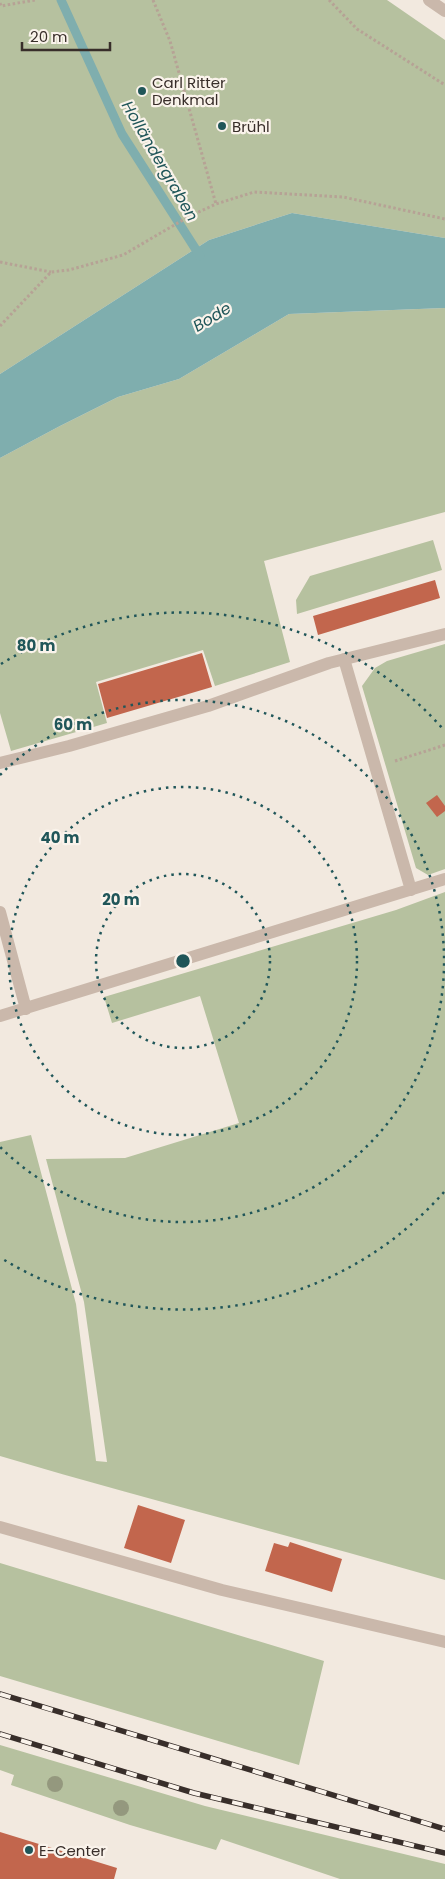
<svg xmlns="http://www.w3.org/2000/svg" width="445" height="1879" font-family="Poppins,sans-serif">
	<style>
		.green { fill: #b6c19f }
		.water { fill: #7faeae }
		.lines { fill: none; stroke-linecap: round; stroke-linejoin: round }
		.stream { stroke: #7faeae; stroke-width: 9 }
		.building { fill: #c2664d }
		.path { stroke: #b6a295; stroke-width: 3; stroke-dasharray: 2.5 2.5; stroke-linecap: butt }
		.lane { stroke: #cab8ab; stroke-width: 12 }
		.street { stroke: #cab8ab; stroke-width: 12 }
		.rail-casing { stroke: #382e2a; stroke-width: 5.5 }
		.rail { stroke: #faf3eb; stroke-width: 4; stroke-dasharray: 11; stroke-linecap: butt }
		.tree { fill: #94987e }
		.ring { fill: none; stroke: #205659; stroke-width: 2.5; stroke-dasharray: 2.5 5 }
		.poi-dot { fill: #205659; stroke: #faf3eb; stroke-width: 2 }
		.labels { text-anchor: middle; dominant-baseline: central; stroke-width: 4.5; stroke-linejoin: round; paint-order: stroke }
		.poi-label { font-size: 15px; fill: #382e2a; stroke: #faf3eb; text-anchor: start }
		.water-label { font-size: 16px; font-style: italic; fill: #205659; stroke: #faf3eb }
		.centre { fill: #205659; stroke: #faf3eb; stroke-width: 2.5 }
		.ring-label { font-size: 15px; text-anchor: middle; font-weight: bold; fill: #205659; stroke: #faf3eb; stroke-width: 4.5; stroke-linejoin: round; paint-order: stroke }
	</style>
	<rect width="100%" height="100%" fill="#f2e9df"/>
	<path class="green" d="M 0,0 L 387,0 L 445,40 L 445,238 L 292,213 L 209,240 L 0,374 Z
		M 445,308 L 445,512 L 264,561 L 290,662 L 215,686 L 203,650 L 96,682 L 107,723 L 11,751 L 0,713 L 0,458 L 60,426 L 118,397 L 179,379 L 289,314 Z
		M 433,540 L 442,570 L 297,614 L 296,600 L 310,576 Z
		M 445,644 L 445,869 L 428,875 L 416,868 L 362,686 L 375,668 L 387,661 Z
		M 445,892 L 445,1580 C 297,1537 148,1500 0,1456 L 0,1142 L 31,1135 L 76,1304 L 96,1461 L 107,1462 L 84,1302 L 46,1159 L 125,1158 L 239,1123 L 200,996 L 112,1023 L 104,997 L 396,910 Z
		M 0,1563 L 324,1661 L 299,1765 L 0,1676 Z
		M 0,1745 L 205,1806 L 445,1864 L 445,1879 L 340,1879 L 221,1839 L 216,1850 L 130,1825 L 11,1785 L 14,1775 L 0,1770 Z"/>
	<path class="water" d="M 292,213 L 445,238 L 445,308 L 289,314 L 179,379 L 118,397 L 60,426 L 0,458 L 0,374 L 209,240 Z"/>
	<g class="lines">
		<path class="stream" d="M 61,0 L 122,134 L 200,256"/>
	</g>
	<path class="building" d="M 435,580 L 440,598 L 318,635 L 313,616 Z
		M 202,653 L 212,687 L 107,718 L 98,684 Z
		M 437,795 L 445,806 L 445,811 L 437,817 L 426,803 Z
		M 138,1505 L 185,1520 L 171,1563 L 124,1548 Z
		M 290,1542 L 342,1559 L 332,1592 L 265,1571 L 274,1543 L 288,1547 Z
		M 0,1832 L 117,1868 L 114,1879 L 0,1879 Z"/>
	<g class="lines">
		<path class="path" d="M 153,0 L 170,41 L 216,204
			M 329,0 L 357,29 L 445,85
			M 0,3 L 1,6 L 35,0
			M 0,262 L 51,272
			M 0,326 L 51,272 L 69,270 L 123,255 L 188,217 L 216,204 L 254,192 L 343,197 L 445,219
			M 395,761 L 445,745"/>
		<path class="lane" d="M 344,659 L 411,890
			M 0,763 L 69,746 L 208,706 L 329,663 L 445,634
			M 0,912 L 26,1009
			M 0,1016 L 445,879
			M 0,1527 L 222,1590 L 445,1642"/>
		<path class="street" d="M 429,0 L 445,11"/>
		<defs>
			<path id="rail" d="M 0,1694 L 445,1829
				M 0,1734 L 194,1793 L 445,1853"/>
		</defs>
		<use href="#rail" class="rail-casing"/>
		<use href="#rail" class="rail"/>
	</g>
	<g class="tree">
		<circle cx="55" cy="1784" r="8"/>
		<circle cx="121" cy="1808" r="8"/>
	</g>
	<g class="ring">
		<circle cx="183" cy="961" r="87"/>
		<circle cx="183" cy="961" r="174"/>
		<path d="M0 775A261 261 0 1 1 0 1147"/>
		<path d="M444 1192A348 348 0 0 1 1 1258M1 664A348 348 0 0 1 444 730"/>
	</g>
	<g class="poi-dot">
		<circle cx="142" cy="91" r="5"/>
		<circle cx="222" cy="126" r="5"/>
		<circle cx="29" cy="1850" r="5"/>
	</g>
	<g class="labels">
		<g class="poi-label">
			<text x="152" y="82">Carl Ritter<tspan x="152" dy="17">Denkmal</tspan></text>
			<text x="232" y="126">Brühl</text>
			<text x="39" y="1850">E-Center</text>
		</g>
		<g class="water-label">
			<text transform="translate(160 161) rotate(60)">Holländergraben</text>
			<text transform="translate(212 317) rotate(-31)">Bode</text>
		</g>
	</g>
	<circle cx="183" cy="961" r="8" class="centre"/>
	<g class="ring-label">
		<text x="36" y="651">80 m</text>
		<text x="73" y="730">60 m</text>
		<text x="60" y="843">40 m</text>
		<text x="121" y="905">20 m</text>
	</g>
	<path d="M22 42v8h88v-8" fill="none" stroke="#382e2a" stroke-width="2.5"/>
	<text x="30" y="42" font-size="15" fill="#382e2a" stroke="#faf3eb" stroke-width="4" paint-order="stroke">20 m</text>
</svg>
